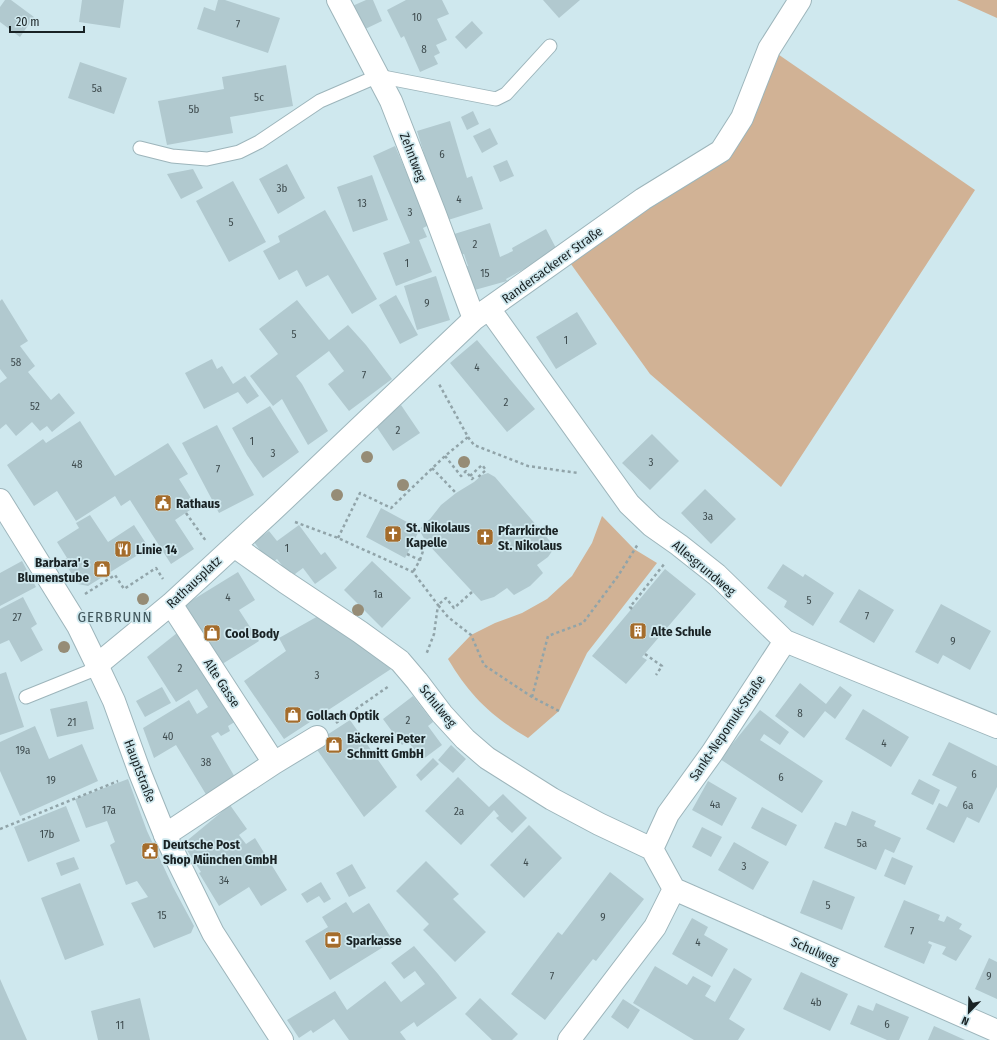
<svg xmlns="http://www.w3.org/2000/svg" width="997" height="1040" font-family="'Fira Sans Condensed',sans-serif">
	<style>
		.green { fill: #d1b295 }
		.building { fill: #b1c9cf }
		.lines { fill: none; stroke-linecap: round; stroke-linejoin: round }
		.lane-casing { stroke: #9db5bb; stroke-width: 15 }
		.street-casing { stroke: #9db5bb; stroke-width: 24 }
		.secondary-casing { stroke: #9db5bb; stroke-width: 24 }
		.path { stroke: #91a4a9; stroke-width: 2.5; stroke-dasharray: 3 3; stroke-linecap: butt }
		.lane { stroke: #fff; stroke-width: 13 }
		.street { stroke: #fff; stroke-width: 22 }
		.secondary { stroke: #fff; stroke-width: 22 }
		.tree { fill: #968c76 }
		.labels { text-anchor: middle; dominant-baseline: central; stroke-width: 3.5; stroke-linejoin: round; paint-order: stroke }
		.number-label { font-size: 11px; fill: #3f4c4f }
		.street-label { font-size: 13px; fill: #192224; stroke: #cfe8ee }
		.poi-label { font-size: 13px; font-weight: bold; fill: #192224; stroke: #cfe8ee; text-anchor: start }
		.quarter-label { font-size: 15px; letter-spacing: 1px; fill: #42585d; stroke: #cfe8ee }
	</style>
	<rect width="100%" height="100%" fill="#cfe8ee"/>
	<path class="green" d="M 957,0 L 997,0 L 997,18 Z
		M 769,48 L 975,190 L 781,487 L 650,374 L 563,253 L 721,151 Z
		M 602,516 L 634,549 L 657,563 L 587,653 L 559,711 L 528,738 C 491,716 470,696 448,659 L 471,635 L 495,623 L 522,613 L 547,599 L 572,576 L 592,543 Z"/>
	<path class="building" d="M 5,0 L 11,0 L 34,17 L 20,37 L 0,22 L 0,7 Z
		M 82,0 L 124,0 L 120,28 L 79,22 Z
		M 218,0 L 225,0 L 280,18 L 268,53 L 197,29 L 204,7 L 215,11 Z
		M 366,0 L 373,0 L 382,21 L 361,31 L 350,7 Z
		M 406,0 L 442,0 L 449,14 L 437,19 L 447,40 L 436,45 L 440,53 L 434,56 L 438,64 L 420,72 L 404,36 L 401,38 L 387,10 Z
		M 543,0 L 580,0 L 559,18 Z
		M 472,21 L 483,33 L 466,49 L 455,37 Z
		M 80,62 L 127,78 L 114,114 L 68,98 Z
		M 286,65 L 293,106 L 230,117 L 233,133 L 167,145 L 158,101 L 224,89 L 222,77 Z
		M 473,111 L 479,124 L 467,130 L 461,117 Z
		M 450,121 L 467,178 L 472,176 L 483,209 L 445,221 L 417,131 Z
		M 490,128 L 498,144 L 482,153 L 473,136 Z
		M 395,146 L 429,225 L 423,228 L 427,237 L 419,240 L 432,272 L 396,286 L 383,253 L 410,243 L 373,156 Z
		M 507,160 L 514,176 L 500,182 L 493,166 Z
		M 287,164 L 305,198 L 278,214 L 259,179 Z
		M 193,169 L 203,188 L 181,199 L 167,174 Z
		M 372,175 L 388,220 L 353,232 L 337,187 Z
		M 233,181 L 266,242 L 229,262 L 196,201 Z
		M 325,210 L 377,299 L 352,314 L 328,275 L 306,287 L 297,270 L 279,280 L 263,251 L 280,242 L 278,236 Z
		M 490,223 L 500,257 L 513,251 L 512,248 L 546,229 L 558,252 L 524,271 L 524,269 L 506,279 L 507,281 L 471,291 L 464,267 L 468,266 L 464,254 L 457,256 L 451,235 Z
		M 436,276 L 450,320 L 417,330 L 404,286 Z
		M 396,295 L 418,335 L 400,344 L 379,305 Z
		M 2,299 L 28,341 L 20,346 L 35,366 L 28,372 L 51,400 L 59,393 L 75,413 L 52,432 L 47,426 L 40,431 L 32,422 L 16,436 L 6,424 L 0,429 L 0,383 L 7,378 L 0,369 L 0,301 Z
		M 297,300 L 329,340 L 348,325 L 366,345 L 392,379 L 349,411 L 328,384 L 344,371 L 329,351 L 296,376 L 302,384 L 328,431 L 308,445 L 282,399 L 273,406 L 250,376 L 278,354 L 259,329 Z
		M 577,312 L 597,344 L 556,369 L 536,337 Z
		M 477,340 L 535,409 L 507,432 L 450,363 Z
		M 212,359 L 217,369 L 222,366 L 233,384 L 245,376 L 259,396 L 247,404 L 238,392 L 204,409 L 185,373 Z
		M 401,405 L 420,433 L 393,451 L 374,423 Z
		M 270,406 L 299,452 L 263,478 L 247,455 L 232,428 Z
		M 80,421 L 115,476 L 168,443 L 188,474 L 179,479 L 196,506 L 175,520 L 194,549 L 171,564 L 130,500 L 121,506 L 115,496 L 76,521 L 57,491 L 34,506 L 7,465 L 43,439 L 46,443 Z
		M 217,425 L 254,495 L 219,513 L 182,443 Z
		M 652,434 L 679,461 L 650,490 L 622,463 Z
		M 488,473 L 495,477 L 555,547 L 548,557 L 537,565 L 543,573 L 530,586 L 514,595 L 507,588 L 494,597 L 481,601 L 426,542 L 421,533 L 420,529 L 424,524 L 430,519 L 441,505 L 456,493 L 474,482 L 482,475 Z
		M 705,489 L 736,519 L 711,544 L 681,513 Z
		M 381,508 L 420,529 L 405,558 L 366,537 Z
		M 90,515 L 108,542 L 134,525 L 149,548 L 88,586 L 78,584 L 63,560 L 67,558 L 57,542 L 79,528 L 76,523 Z
		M 299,525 L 321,555 L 325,552 L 337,568 L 315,584 L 303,568 L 291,577 L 277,559 L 270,564 L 254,542 L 269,531 L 277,541 Z
		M 22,561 L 36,587 L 0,606 L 0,573 Z
		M 372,561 L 411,598 L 382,628 L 344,590 Z
		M 783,564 L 803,577 L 805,574 L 834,593 L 813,626 L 784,607 L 787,601 L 767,588 Z
		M 665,569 L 696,594 L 642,657 L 647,660 L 626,684 L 592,656 Z
		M 238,572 L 255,600 L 239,610 L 259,641 L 219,666 L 181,607 Z
		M 859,589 L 894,610 L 874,643 L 839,622 Z
		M 23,597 L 37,624 L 31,628 L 43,650 L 21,662 L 9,640 L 0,644 L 0,609 Z
		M 941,604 L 991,631 L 970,670 L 943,655 L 938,664 L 915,652 Z
		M 320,615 L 391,669 L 284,739 L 244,681 L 286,651 L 279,638 Z
		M 182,629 L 238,720 L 228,726 L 230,731 L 221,736 L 218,732 L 211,736 L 236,779 L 207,796 L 176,745 L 154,758 L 143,728 L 189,700 L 197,714 L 208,707 L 197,689 L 176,702 L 147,657 Z
		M 6,672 L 24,727 L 0,735 L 0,674 Z
		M 800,683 L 826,704 L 840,686 L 852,695 L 835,719 L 825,711 L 804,738 L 775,716 Z
		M 162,687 L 171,703 L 145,717 L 136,701 Z
		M 413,696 L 433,722 L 428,726 L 442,745 L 422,760 L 408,741 L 402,745 L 383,719 Z
		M 87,701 L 94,729 L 57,737 L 50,709 Z
		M 863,709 L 909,737 L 891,767 L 845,739 Z
		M 760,710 L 789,732 L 780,745 L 764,734 L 760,740 L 823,781 L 802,813 L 720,759 Z
		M 350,720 L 397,787 L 364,817 L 313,744 Z
		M 35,726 L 49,759 L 82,744 L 98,781 L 20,816 L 0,771 L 0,742 Z
		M 949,742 L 997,766 L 997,787 L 979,823 L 967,817 L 954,843 L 926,829 L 939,803 L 947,807 L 957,787 L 932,775 Z
		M 451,745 L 466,759 L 453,773 L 438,760 Z
		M 433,758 L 439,764 L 421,781 L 416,775 Z
		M 458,777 L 489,807 L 503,794 L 527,818 L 512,833 L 496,818 L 499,816 L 494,810 L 461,845 L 425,811 Z
		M 128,779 L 147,831 L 173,887 L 194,926 L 191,933 L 154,948 L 131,903 L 148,897 L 137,881 L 126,885 L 110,845 L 115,842 L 107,821 L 86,828 L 75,799 Z
		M 919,779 L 940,790 L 933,805 L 911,794 Z
		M 708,781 L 737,798 L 722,826 L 692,810 Z
		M 230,805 L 247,829 L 239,835 L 246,844 L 255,838 L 287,890 L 261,906 L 249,887 L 219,906 L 199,873 L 201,872 L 183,844 Z
		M 66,806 L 80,841 L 28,862 L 14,827 Z
		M 762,807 L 797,825 L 786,846 L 751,828 Z
		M 852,811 L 876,821 L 874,826 L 901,838 L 894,853 L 885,849 L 876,870 L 824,848 L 835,822 L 846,826 Z
		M 529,825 L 562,858 L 524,898 L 490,865 Z
		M 702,827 L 722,837 L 711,857 L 692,847 Z
		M 734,842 L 769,862 L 753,890 L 718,870 Z
		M 74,857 L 79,869 L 61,876 L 56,863 Z
		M 892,857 L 913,866 L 905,885 L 884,876 Z
		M 426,861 L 459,894 L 453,899 L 486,932 L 455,962 L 423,930 L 429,924 L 396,891 Z
		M 352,864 L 366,888 L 349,897 L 336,873 Z
		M 610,872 L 644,899 L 596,961 L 593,959 L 545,1020 L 511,994 L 558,932 L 562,935 Z
		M 813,880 L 855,897 L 842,930 L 800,913 Z
		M 321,882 L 331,899 L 324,903 L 319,896 L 307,903 L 301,894 Z
		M 80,883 L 104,945 L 65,960 L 41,898 Z
		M 904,900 L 940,915 L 938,920 L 944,922 L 947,916 L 962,924 L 959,929 L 972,936 L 956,961 L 942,954 L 946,947 L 929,941 L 928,943 L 932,945 L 924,964 L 884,947 Z
		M 346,902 L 353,913 L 369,903 L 393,941 L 330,980 L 305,941 L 328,927 L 322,917 Z
		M 692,918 L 708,927 L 704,935 L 728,949 L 712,977 L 672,954 Z
		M 414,946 L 438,974 L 457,998 L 417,1027 L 414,1022 L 400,1032 L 406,1040 L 349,1040 L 334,1019 L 313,1033 L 311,1030 L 299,1038 L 287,1020 L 335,991 L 347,1010 L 385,981 L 401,1002 L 425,984 L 415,971 L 404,979 L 391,963 Z
		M 989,958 L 997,962 L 997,999 L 975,989 Z
		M 655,966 L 687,985 L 693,976 L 711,986 L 705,996 L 715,1002 L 734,968 L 752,979 L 729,1019 L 745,1029 L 738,1040 L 694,1040 L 633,1003 Z
		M 801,972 L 848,994 L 830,1031 L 783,1009 Z
		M 0,979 L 27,1040 L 0,1040 Z
		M 140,998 L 150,1040 L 98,1040 L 91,1011 Z
		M 480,998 L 518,1034 L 512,1040 L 492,1040 L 465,1014 Z
		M 623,999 L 640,1010 L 628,1029 L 611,1017 Z
		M 876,1003 L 909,1017 L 899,1040 L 887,1040 L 850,1024 L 858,1005 L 873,1011 Z
		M 934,1026 L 965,1040 L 928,1040 Z"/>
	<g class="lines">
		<defs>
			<path id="lane" d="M 140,148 L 172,156 L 207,159 L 239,152 L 259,142 L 320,101 L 378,76 L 496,99 L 506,94 L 550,46
				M 26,697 L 88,672 L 97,665"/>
			<path id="street" d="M 338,0 L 391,101 L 435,214 L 474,319
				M 490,310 L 629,504 L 652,526 L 679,545 L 717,575 L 785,641 L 997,727
				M 234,546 L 285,582 L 360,632 L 400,661 L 417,681 L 442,714 L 465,739 L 487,758 L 552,799 L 599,824 L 652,849
				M 171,604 L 274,763
				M 785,641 L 712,753 L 668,814 L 652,849 L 674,889 L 997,1031
				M 97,665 L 171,604 L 271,512 L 474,319 L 643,199 L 721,151 L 742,118 L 769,49 L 800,0
				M 165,835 L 274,763 L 317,737
				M 569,1040 L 655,927 L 674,889"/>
			<path id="secondary" d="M 0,500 L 78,626 L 97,665 L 114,701 L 140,773 L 165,835 L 213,933 L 282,1040"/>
		</defs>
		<use href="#lane" class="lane-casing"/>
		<use href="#street" class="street-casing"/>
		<use href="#secondary" class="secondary-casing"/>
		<path class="path" d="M 468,437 L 474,445 L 528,466 L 578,473
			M 445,456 L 461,476 L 466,471 L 472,479 L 475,476
			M 432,468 L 456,493
			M 470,476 L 482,465 L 486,470 L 477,478
			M 186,513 L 206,541
			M 295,522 L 338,538 L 413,572 L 438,605 L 434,634 L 426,655
			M 338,538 L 360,493 L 391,508 L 445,456 L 468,437 L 439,384
			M 407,554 L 420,560 L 413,572
			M 420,560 L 426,542
			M 472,592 L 454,608 L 446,598 L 438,605 L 448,617 L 471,635 L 484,665 L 532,697 L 559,711
			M 85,594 L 115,575 L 124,589 L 156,568 L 163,579
			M 632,609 L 630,607 L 665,563
			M 645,654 L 662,666 L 656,675
			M 532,697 L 548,636 L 583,623 L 618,576 L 638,544
			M 336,723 L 389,686
			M 0,829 L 118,781"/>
		<use href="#lane" class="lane"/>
		<use href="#street" class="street"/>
		<use href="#secondary" class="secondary"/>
	</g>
	<g class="tree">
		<circle cx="367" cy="457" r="6"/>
		<circle cx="464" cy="462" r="6"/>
		<circle cx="403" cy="485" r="6"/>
		<circle cx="337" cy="495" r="6"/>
		<circle cx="143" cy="599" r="6"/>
		<circle cx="358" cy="610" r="6"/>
		<circle cx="64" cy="647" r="6"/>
	</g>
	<defs>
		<symbol id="civic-square" viewBox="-11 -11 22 22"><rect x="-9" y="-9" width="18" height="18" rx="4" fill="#a56c2b" stroke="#cfe8ee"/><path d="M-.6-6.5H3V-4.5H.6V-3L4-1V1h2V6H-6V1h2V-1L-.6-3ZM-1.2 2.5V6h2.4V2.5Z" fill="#fff"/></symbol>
		<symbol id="church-square" viewBox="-11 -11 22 22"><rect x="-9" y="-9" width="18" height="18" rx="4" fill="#a56c2b" stroke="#cfe8ee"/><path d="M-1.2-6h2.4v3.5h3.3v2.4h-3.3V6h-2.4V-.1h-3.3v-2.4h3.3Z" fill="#fff"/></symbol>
		<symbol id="restaurant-square" viewBox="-11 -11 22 22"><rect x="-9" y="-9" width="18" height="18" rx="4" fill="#a56c2b" stroke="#cfe8ee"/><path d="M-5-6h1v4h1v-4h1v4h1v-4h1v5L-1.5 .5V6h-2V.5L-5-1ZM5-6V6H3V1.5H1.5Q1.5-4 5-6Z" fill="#fff"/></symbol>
		<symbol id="shop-square" viewBox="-11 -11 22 22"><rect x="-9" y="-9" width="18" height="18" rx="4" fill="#a56c2b" stroke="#cfe8ee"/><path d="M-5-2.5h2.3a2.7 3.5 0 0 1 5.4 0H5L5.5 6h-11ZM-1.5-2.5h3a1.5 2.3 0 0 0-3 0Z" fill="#fff"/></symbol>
		<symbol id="building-square" viewBox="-11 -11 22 22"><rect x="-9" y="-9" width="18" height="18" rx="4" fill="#a56c2b" stroke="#cfe8ee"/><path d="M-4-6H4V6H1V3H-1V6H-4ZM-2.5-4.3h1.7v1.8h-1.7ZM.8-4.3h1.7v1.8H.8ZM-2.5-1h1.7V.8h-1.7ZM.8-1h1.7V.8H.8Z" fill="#fff"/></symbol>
		<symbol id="bank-square" viewBox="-11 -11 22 22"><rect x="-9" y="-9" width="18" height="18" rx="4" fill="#a56c2b" stroke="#cfe8ee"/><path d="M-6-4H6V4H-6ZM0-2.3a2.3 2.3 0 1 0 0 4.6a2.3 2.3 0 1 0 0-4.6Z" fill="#fff"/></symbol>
	</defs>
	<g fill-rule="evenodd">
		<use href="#civic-square" x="153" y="493" width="20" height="20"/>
		<use href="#church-square" x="383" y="524" width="20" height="20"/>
		<use href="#church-square" x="475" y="527" width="20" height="20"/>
		<use href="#restaurant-square" x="113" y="539" width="20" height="20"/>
		<use href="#shop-square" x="92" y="559" width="20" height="20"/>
		<use href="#building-square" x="628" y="621" width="20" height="20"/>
		<use href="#shop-square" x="202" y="623" width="20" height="20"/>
		<use href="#shop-square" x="283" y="705" width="20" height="20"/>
		<use href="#shop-square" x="324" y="735" width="20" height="20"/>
		<use href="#civic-square" x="140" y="841" width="20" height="20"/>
		<use href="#bank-square" x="323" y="930" width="20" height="20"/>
	</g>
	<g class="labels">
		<g class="number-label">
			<text x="417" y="17">10</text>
			<text x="238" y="24">7</text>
			<text x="424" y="49">8</text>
			<text x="97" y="88">5a</text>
			<text x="259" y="97">5c</text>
			<text x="194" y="109">5b</text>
			<text x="442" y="154">6</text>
			<text x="282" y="188">3b</text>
			<text x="459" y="199">4</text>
			<text x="362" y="203">13</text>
			<text x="410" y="212">3</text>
			<text x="231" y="222">5</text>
			<text x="475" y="244">2</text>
			<text x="407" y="263">1</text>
			<text x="485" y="273">15</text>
			<text x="427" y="303">9</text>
			<text x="294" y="334">5</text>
			<text x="566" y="340">1</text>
			<text x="16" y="362">58</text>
			<text x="477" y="367">4</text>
			<text x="364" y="375">7</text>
			<text x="506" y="402">2</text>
			<text x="35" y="406">52</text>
			<text x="398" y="430">2</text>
			<text x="252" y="441">1</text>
			<text x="273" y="453">3</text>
			<text x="651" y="462">3</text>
			<text x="77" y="464">48</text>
			<text x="218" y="469">7</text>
			<text x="708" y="516">3a</text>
			<text x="287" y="548">1</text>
			<text x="378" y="594">1a</text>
			<text x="228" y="597">4</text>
			<text x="809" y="600">5</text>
			<text x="867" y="616">7</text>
			<text x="17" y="617">27</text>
			<text x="953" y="641">9</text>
			<text x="180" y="668">2</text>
			<text x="317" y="675">3</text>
			<text x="800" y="713">8</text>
			<text x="408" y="720">2</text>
			<text x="72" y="722">21</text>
			<text x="168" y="736">40</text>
			<text x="884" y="743">4</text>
			<text x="23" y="750">19a</text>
			<text x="206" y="762">38</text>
			<text x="974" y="774">6</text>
			<text x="781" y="777">6</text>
			<text x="51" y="780">19</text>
			<text x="715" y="804">4a</text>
			<text x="968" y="805">6a</text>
			<text x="109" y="810">17a</text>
			<text x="459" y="811">2a</text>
			<text x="47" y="834">17b</text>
			<text x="862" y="843">5a</text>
			<text x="526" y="862">4</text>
			<text x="744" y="866">3</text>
			<text x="224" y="880">34</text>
			<text x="828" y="905">5</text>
			<text x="162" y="915">15</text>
			<text x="603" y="917">9</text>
			<text x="912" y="931">7</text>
			<text x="698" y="942">4</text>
			<text x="552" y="976">7</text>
			<text x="989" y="976">9</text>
			<text x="816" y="1002">4b</text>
			<text x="887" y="1024">6</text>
			<text x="120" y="1025">11</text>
		</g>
		<g class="street-label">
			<text transform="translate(413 157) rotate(69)">Zehntweg</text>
			<text transform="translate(552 265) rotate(-36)">Randersackerer Straße</text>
			<text transform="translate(704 568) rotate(40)">Allesgrundweg</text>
			<text transform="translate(194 582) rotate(-43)">Rathausplatz</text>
			<text transform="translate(222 683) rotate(57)">Alte Gasse</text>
			<text transform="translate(438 706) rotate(51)">Schulweg</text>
			<text transform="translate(727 728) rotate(-56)">Sankt-Nepomuk-Straße</text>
			<text transform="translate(140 771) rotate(69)">Hauptstraße</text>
			<text transform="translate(815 951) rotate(24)">Schulweg</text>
		</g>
		<g class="poi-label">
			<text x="176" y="503">Rathaus</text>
			<text x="406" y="527">St. Nikolaus<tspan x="406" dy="15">Kapelle</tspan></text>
			<text x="498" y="530">Pfarrkirche<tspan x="498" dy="15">St. Nikolaus</tspan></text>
			<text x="136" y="549">Linie 14</text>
			<text x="89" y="562" text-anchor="end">Barbara' s<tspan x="89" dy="15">Blumenstube</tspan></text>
			<text x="651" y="631">Alte Schule</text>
			<text x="225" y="633">Cool Body</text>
			<text x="306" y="715">Gollach Optik</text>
			<text x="347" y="738">Bäckerei Peter<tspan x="347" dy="15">Schmitt GmbH</tspan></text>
			<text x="163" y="844">Deutsche Post<tspan x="163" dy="15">Shop München GmbH</tspan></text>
			<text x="346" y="940">Sparkasse</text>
		</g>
		<g class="quarter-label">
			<text x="115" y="617">GERBRUNN</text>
		</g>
	</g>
	<g transform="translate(969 1012) rotate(203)" stroke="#cfe8ee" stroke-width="3" paint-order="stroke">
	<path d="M0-3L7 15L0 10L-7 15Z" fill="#192224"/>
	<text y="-6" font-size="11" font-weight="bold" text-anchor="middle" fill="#192224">N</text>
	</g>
	<path d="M10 26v6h74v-6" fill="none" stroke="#192224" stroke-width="2"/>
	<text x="16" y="26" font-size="12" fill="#192224" stroke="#cfe8ee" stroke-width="3" paint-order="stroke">20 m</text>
</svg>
